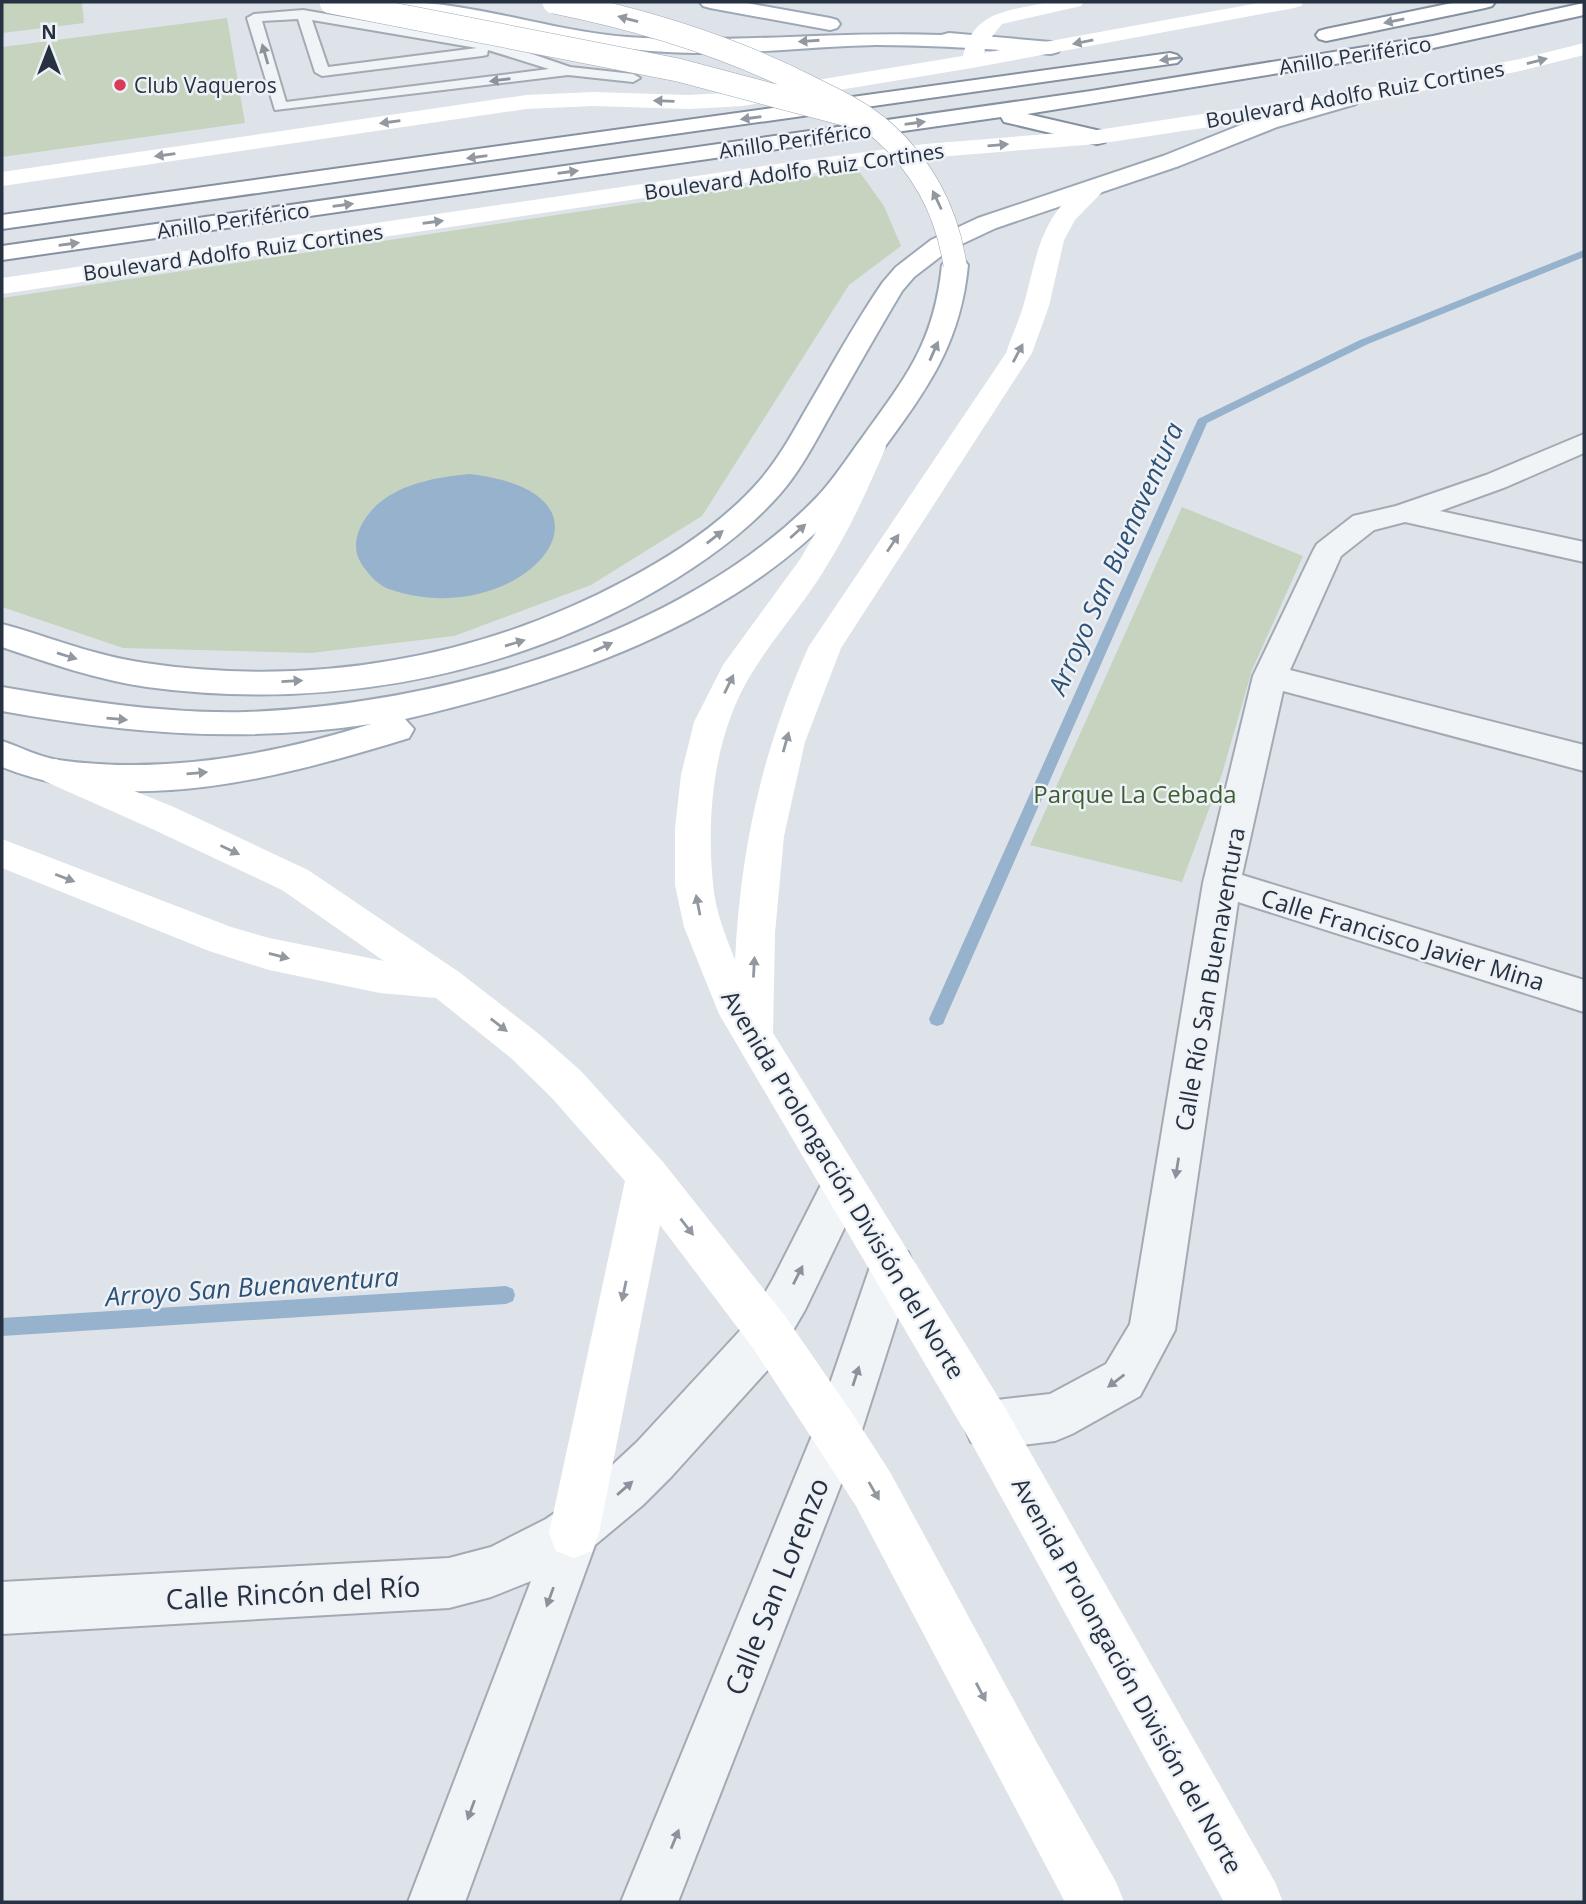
<svg xmlns="http://www.w3.org/2000/svg" width="1586" height="1904" font-family="'Open Sans',sans-serif">
	<style>
		.green { fill: #c5d3bf }
		.water { fill: #96b2cc }
		.lines { fill: none; stroke-linecap: round; stroke-linejoin: round }
		.stream { fill: #96b2cc; fill-rule: evenodd }
		.lane-casing { stroke: #a3aab3; stroke-width: 4 }
		.street-casing { stroke: #a3aab3; stroke-width: 4 }
		.primary-casing { stroke: #9da8b6; stroke-width: 4 }
		.highway-casing { stroke: #8591a1; stroke-width: 4 }
		.lane { fill: #f1f4f7; fill-rule: evenodd }
		.street { fill: #f1f4f7; fill-rule: evenodd }
		.secondary { fill: #fff; fill-rule: evenodd }
		.primary { fill: #fff; fill-rule: evenodd }
		.highway { fill: #fff; fill-rule: evenodd }
		.primary-bridge-casing { stroke: #9da8b6; stroke-width: 24; stroke-linecap: butt }
		.primary-bridge { stroke: #fff; stroke-width: 23 }
		.oneway { fill: #9298a0 }
		.oneway2 { fill: #8c929c }
		.poi-dot { fill: #d83a58; stroke: #eef2f6; stroke-width: 2.5 }
		.labels { text-anchor: middle; dominant-baseline: central; stroke-width: 5; stroke-linejoin: round; paint-order: stroke }
		.far-street-label { font-size: 21px; fill: #263141; stroke: #eef2f6 }
		.far-poi-label { font-size: 21px; fill: #263141; stroke: #eef2f6; text-anchor: start }
		.park-label { font-size: 24px; fill: #3c5e32; stroke: #eef2f6 }
		.street-label { font-size: 24px; fill: #263141; stroke: #eef2f6 }
		.water-label { font-size: 26px; font-style: italic; fill: #2d5278; stroke: #eef2f6 }
		.near-street-label { font-size: 28px; fill: #263141; stroke: #eef2f6 }
	</style>
	<rect width="100%" height="100%" fill="#dee3e9"/>
	<path class="green" d="M 2,2 L 82,2 L 84,23 L 2,33 Z
		M 227,18 L 245,123 L 2,157 L 2,47 Z
		M 858,170 L 884,206 L 901,246 L 849,285 L 702,516 L 591,585 L 454,636 L 311,653 L 123,648 L 2,607 L 2,298 Z
		M 1182,507 L 1303,556 L 1252,670 L 1222,774 L 1182,882 L 1030,845 Z"/>
	<path class="water" d="M 469,474 C 642,494 521,633 392,590 C 378,586 368,574 361,563 C 354,552 355,539 360,528 C 379,487 429,478 469,474 Z"/>
	<g class="lines">
		<path class="stream" d="M 1584,250 L 1584,257 L 1368,344 L 1207,423 L 945,1019 L 943,1024 L 937,1026 L 931,1024 L 929,1019 L 1198,419 L 1360,340 Z
			M 506,1286 L 513,1289 L 515,1295 L 513,1301 L 506,1304 L 2,1336 L 2,1318 Z"/>
		<defs>
			<path id="lane" d="M 303,10 L 506,45 L 570,67 L 633,74 L 640,78 L 633,82 L 568,75 L 275,110 L 247,18 L 254,14 ZM 298,19 L 315,72 L 322,76 L 482,56 L 487,55 L 488,50 L 549,69 L 286,102 L 262,21 ZM 312,20 L 477,48 L 328,67 Z"/>
			<path id="street" d="M 1584,434 L 1584,453 L 1506,487 L 1440,511 L 1584,542 L 1584,562 L 1405,522 L 1374,530 L 1341,556 L 1290,670 L 1584,745 L 1584,771 L 1283,691 L 1242,875 L 1584,980 L 1584,1012 L 1238,902 L 1175,1330 L 1140,1396 L 1072,1434 L 1055,1441 L 988,1449 L 971,1442 L 964,1425 L 971,1408 L 988,1401 L 1050,1394 L 1106,1364 L 1130,1324 L 1203,883 L 1253,676 L 1313,551 L 1317,544 L 1353,516 L 1396,506 L 1486,475 Z
				M 842,1167 L 857,1173 L 864,1187 L 805,1310 L 774,1363 L 671,1477 L 643,1505 L 595,1545 L 465,1902 L 408,1902 L 531,1581 L 491,1597 L 449,1608 L 2,1634 L 2,1582 L 449,1558 L 491,1547 L 546,1519 L 578,1497 L 637,1442 L 748,1322 L 773,1279 L 827,1173 Z
				M 892,1246 L 908,1252 L 914,1267 L 861,1433 L 678,1902 L 621,1902 L 813,1433 L 870,1267 L 876,1252 Z"/>
			<path id="primary" d="M 391,2 C 470,0 548,31 627,37 C 732,44 836,31 941,35 L 949,33 L 1051,42 L 1058,44 L 1061,48 L 1058,52 L 1051,54 C 993,49 934,45 876,45 C 816,46 755,54 695,53 C 595,52 498,27 401,8 L 394,6 Z
				M 700,2 L 741,2 L 830,18 L 837,20 L 840,24 L 837,28 L 830,30 L 710,8 L 703,6 Z
				M 1348,92 L 1356,94 L 1359,99 L 1356,104 L 1277,127 L 1179,166 L 996,228 L 949,250 L 914,277 L 902,291 C 878,331 855,372 832,412 C 816,440 801,470 780,494 C 742,537 693,570 643,598 C 493,680 317,710 147,687 C 98,680 49,663 2,647 L 2,624 C 50,637 95,656 145,663 C 310,688 479,659 626,580 C 675,554 724,522 761,479 C 778,459 791,436 804,413 C 830,369 854,324 883,282 L 896,267 L 931,240 L 978,218 L 1163,156 L 1261,117 Z
				M 955,257 L 964,260 L 968,265 C 961,338 932,383 889,441 C 872,464 858,488 839,509 C 730,627 556,684 405,719 L 414,729 L 409,738 C 282,777 131,819 2,767 L 2,741 C 20,747 39,757 58,760 C 162,775 272,755 371,724 C 242,743 130,734 2,711 L 2,687 C 83,701 164,714 246,712 C 436,705 681,638 817,497 C 834,479 847,458 862,438 C 906,377 934,343 942,265 L 946,260 Z"/>
			<path id="highway" d="M 1457,2 L 1495,2 L 1492,6 L 1485,8 L 1326,41 L 1319,39 L 1316,35 L 1319,31 L 1326,29 Z
				M 1584,3 L 1584,15 L 1433,48 L 1027,114 L 1105,132 L 1108,137 L 1105,142 L 1097,144 L 1004,122 L 1001,117 L 2,260 L 2,246 L 1091,91 L 1433,36 Z
				M 1170,53 L 1177,55 L 1181,59 L 1177,63 L 2,229 L 2,215 Z"/>
		</defs>
		<use href="#lane" class="lane-casing"/>
		<use href="#street" class="street-casing"/>
		<use href="#primary" class="primary-casing"/>
		<use href="#highway" class="highway-casing"/>
		<use href="#lane" class="lane"/>
		<use href="#street" class="street"/>
		<path class="secondary" d="M 1049,2 L 1084,2 L 1081,6 L 1002,24 L 986,44 L 984,53 L 1264,2 L 1304,2 L 1301,6 L 1294,8 L 972,68 L 743,106 L 689,109 L 593,106 L 526,109 L 2,186 L 2,172 L 526,95 L 593,92 L 689,95 L 743,92 L 963,56 C 973,10 1010,11 1049,2 Z
			M 1584,43 L 1584,55 L 1520,71 L 1348,106 L 1097,144 L 925,158 L 798,175 L 2,294 L 2,278 L 798,161 L 925,144 L 1097,130 L 1348,92 L 1520,59 Z
			M 1095,180 L 1103,182 L 1107,187 L 1075,220 L 1064,240 L 1049,306 L 1032,353 L 841,648 L 805,742 L 784,836 L 775,933 L 773,1033 L 1005,1408 L 1275,1882 L 1283,1902 L 1224,1902 L 971,1442 L 719,1014 L 684,927 L 675,885 L 675,828 L 681,775 L 694,722 L 723,665 L 801,558 L 829,509 L 858,447 L 862,441 L 872,438 L 882,441 L 886,447 C 869,486 852,525 829,562 C 806,602 774,636 750,676 C 714,736 706,815 713,883 C 715,910 725,935 735,960 C 741,845 762,751 809,646 L 1006,353 C 1011,338 1018,323 1023,307 C 1035,266 1037,230 1068,198 C 1076,190 1084,183 1095,180 Z
			M 56,759 L 176,808 L 308,870 L 459,972 L 539,1034 L 581,1071 L 663,1162 L 785,1316 L 854,1416 L 890,1472 L 1037,1743 L 1116,1882 L 1124,1902 L 1065,1902 L 856,1506 L 753,1348 L 660,1225 L 599,1533 L 592,1551 L 574,1558 L 556,1551 L 549,1533 L 625,1181 L 551,1097 L 511,1058 L 436,998 L 380,993 L 269,970 L 209,951 L 2,868 L 2,839 L 231,927 L 269,938 L 384,961 L 282,890 L 150,828 L 44,781 L 39,772 L 44,763 Z"/>
		<use href="#primary" class="primary"/>
		<use href="#highway" class="highway"/>
		<defs>
			<path id="primary-bridge" d="M 331,2 L 678,70 L 870,121
				M 554,2 C 644,20 729,46 811,88 C 836,100 863,113 884,132 C 923,167 947,213 955,265"/>
		</defs>
		<use href="#primary-bridge" class="primary-bridge-casing"/>
		<use href="#primary-bridge" class="primary-bridge"/>
	</g>
	<defs><path id="oneway-solid" d="M-6-.8H1V-3.2L6.5 0L1 3.2V.8H-6Z" transform="scale(1.75)"/></defs>
	<g class="oneway">
		<use href="#oneway-solid" transform="translate(628 19) rotate(-165)"/>
		<use href="#oneway-solid" transform="translate(1394 21) rotate(168)"/>
		<use href="#oneway-solid" transform="translate(809 41) rotate(176)"/>
		<use href="#oneway-solid" transform="translate(1083 42) rotate(169)"/>
		<use href="#oneway-solid" transform="translate(1170 59) rotate(172)"/>
		<use href="#oneway-solid" transform="translate(1537 61) rotate(-14)"/>
		<use href="#oneway-solid" transform="translate(664 101) rotate(-178)"/>
		<use href="#oneway-solid" transform="translate(751 118) rotate(172)"/>
		<use href="#oneway-solid" transform="translate(390 122) rotate(172)"/>
		<use href="#oneway-solid" transform="translate(915 123) rotate(-8)"/>
		<use href="#oneway-solid" transform="translate(998 145) rotate(-5)"/>
		<use href="#oneway-solid" transform="translate(165 155) rotate(172)"/>
		<use href="#oneway-solid" transform="translate(477 157) rotate(172)"/>
		<use href="#oneway-solid" transform="translate(568 172) rotate(-8)"/>
		<use href="#oneway-solid" transform="translate(937 200) rotate(-115)"/>
		<use href="#oneway-solid" transform="translate(343 205) rotate(-8)"/>
		<use href="#oneway-solid" transform="translate(433 222) rotate(-8)"/>
		<use href="#oneway-solid" transform="translate(69 244) rotate(-8)"/>
		<use href="#oneway-solid" transform="translate(934 351) rotate(-66)"/>
		<use href="#oneway-solid" transform="translate(1018 353) rotate(-62)"/>
		<use href="#oneway-solid" transform="translate(798 531) rotate(-42)"/>
		<use href="#oneway-solid" transform="translate(715 537) rotate(-38)"/>
		<use href="#oneway-solid" transform="translate(893 543) rotate(-56)"/>
		<use href="#oneway-solid" transform="translate(515 643) rotate(-17)"/>
		<use href="#oneway-solid" transform="translate(603 647) rotate(-24)"/>
		<use href="#oneway-solid" transform="translate(67 656) rotate(17)"/>
		<use href="#oneway-solid" transform="translate(292 681) rotate(-3)"/>
		<use href="#oneway-solid" transform="translate(729 684) rotate(-64)"/>
		<use href="#oneway-solid" transform="translate(117 719) rotate(5)"/>
		<use href="#oneway-solid" transform="translate(786 742) rotate(-74)"/>
		<use href="#oneway-solid" transform="translate(197 773) rotate(-5)"/>
		<use href="#oneway-solid" transform="translate(230 850) rotate(25)"/>
		<use href="#oneway-solid" transform="translate(65 878) rotate(21)"/>
		<use href="#oneway-solid" transform="translate(698 905) rotate(-101)"/>
		<use href="#oneway-solid" transform="translate(279 956) rotate(14)"/>
		<use href="#oneway-solid" transform="translate(754 967) rotate(-87)"/>
		<use href="#oneway-solid" transform="translate(499 1025) rotate(38)"/>
		<use href="#oneway-solid" transform="translate(687 1227) rotate(52)"/>
		<use href="#oneway-solid" transform="translate(624 1291) rotate(102)"/>
		<use href="#oneway-solid" transform="translate(874 1491) rotate(60)"/>
		<use href="#oneway-solid" transform="translate(981 1692) rotate(62)"/>
	</g>
	<g class="oneway2">
		<use href="#oneway-solid" transform="translate(265 54) rotate(-106)"/>
		<use href="#oneway-solid" transform="translate(500 80) rotate(173)"/>
		<use href="#oneway-solid" transform="translate(1177 1168) rotate(99)"/>
		<use href="#oneway-solid" transform="translate(798 1275) rotate(-63)"/>
		<use href="#oneway-solid" transform="translate(856 1376) rotate(-72)"/>
		<use href="#oneway-solid" transform="translate(1116 1381) rotate(143)"/>
		<use href="#oneway-solid" transform="translate(625 1488) rotate(-41)"/>
		<use href="#oneway-solid" transform="translate(550 1597) rotate(110)"/>
		<use href="#oneway-solid" transform="translate(471 1810) rotate(110)"/>
		<use href="#oneway-solid" transform="translate(675 1839) rotate(-68)"/>
	</g>
	<circle class="poi-dot" cx="120" cy="85" r="7"/>
	<g class="labels">
		<g class="far-street-label">
			<text transform="translate(1355 55) rotate(-9)">Anillo Periférico</text>
			<text transform="translate(1355 94) rotate(-10)">Boulevard Adolfo Ruiz Cortines</text>
			<text transform="translate(795 140) rotate(-8)">Anillo Periférico</text>
			<text transform="translate(794 171) rotate(-8)">Boulevard Adolfo Ruiz Cortines</text>
			<text transform="translate(233 220) rotate(-8)">Anillo Periférico</text>
			<text transform="translate(233 252) rotate(-8)">Boulevard Adolfo Ruiz Cortines</text>
		</g>
		<g class="far-poi-label">
			<text x="134" y="85">Club Vaqueros</text>
		</g>
		<g class="park-label">
			<text x="1135" y="793">Parque La Cebada</text>
		</g>
		<g class="street-label">
			<text transform="translate(1403 939) rotate(17)">Calle Francisco Javier Mina</text>
			<text transform="translate(1209 979) rotate(-80)">Calle Río San Buenaventura</text>
			<text transform="translate(844 1184) rotate(59)">Avenida Prolongación División del Norte</text>
			<text transform="translate(1128 1675) rotate(61)">Avenida Prolongación División del Norte</text>
		</g>
		<g class="water-label">
			<text transform="translate(1115 558) rotate(-66)">Arroyo San Buenaventura</text>
			<text transform="translate(252 1286) rotate(-4)">Arroyo San Buenaventura</text>
		</g>
		<g class="near-street-label">
			<text transform="translate(776 1586) rotate(-68)">Calle San Lorenzo</text>
			<text transform="translate(293 1592) rotate(-3)">Calle Rincón del Río</text>
		</g>
	</g>
	<rect width="1586" height="1904" fill="none" stroke="#263141" stroke-width="7"/>
	<g transform="translate(49 49)" stroke="#eef2f6" stroke-width="5" paint-order="stroke">
	<path d="M0-5L12 26L0 18L-12 26Z" fill="#263141"/>
	<text y="-10" font-size="19" font-weight="bold" text-anchor="middle" fill="#263141">N</text>
	</g>
</svg>
